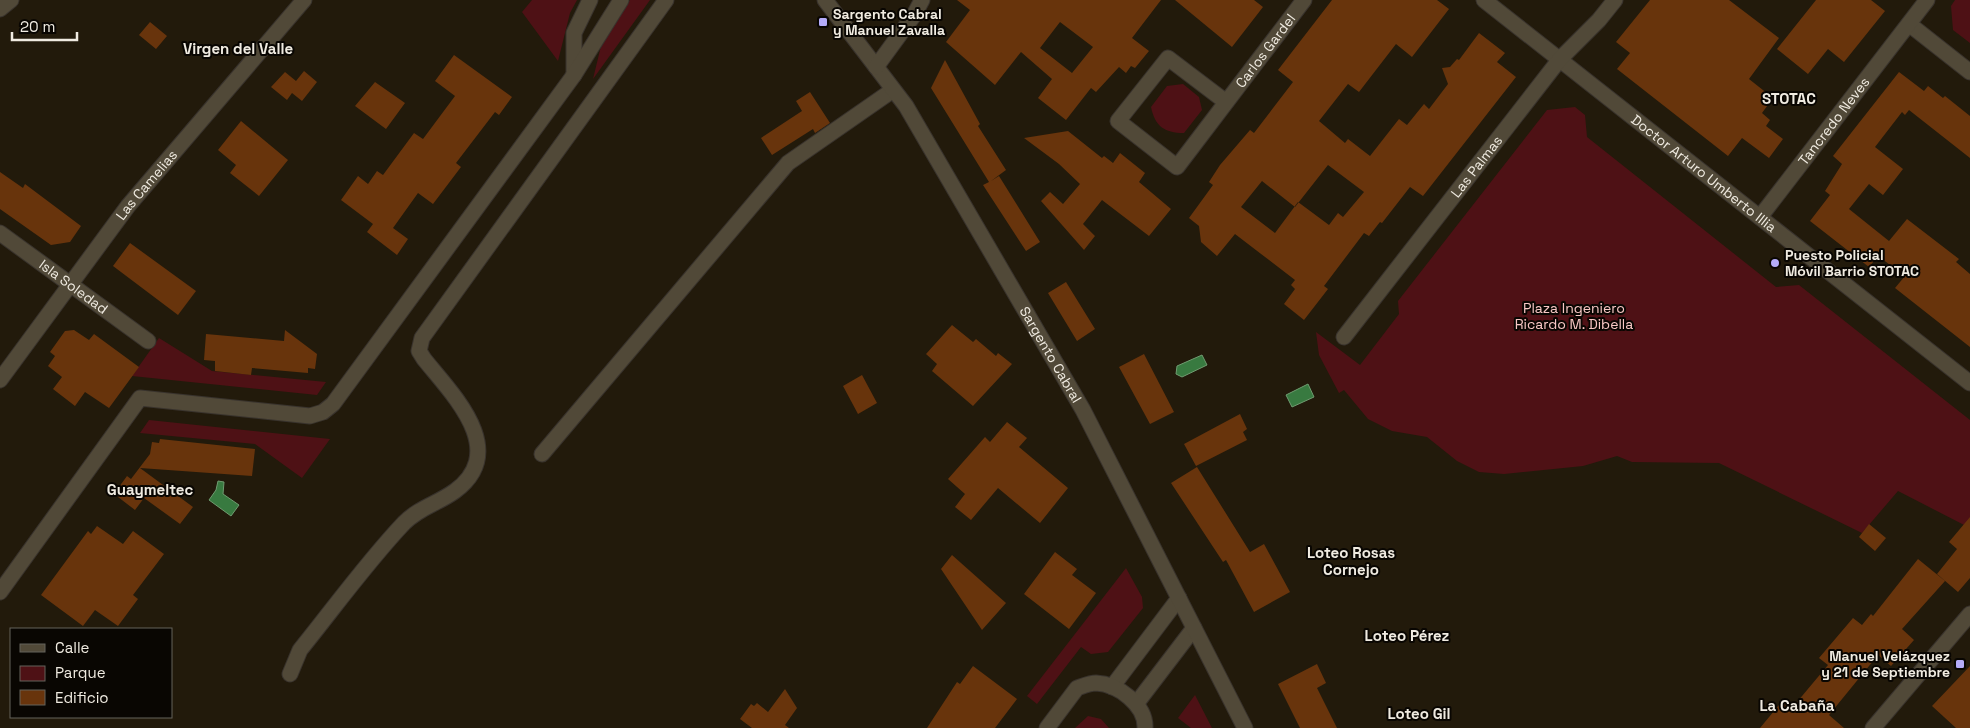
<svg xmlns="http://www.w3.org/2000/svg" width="1970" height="728" font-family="'Space Grotesk',sans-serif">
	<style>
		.green { fill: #4e1115 }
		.water { fill: #387a40; stroke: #6f9c70 }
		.building { fill: #68340c; fill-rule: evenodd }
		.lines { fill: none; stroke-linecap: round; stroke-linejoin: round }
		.street-casing { stroke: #39332d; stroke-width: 17 }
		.secondary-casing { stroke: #39332d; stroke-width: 17 }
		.street { stroke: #514938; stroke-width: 15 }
		.secondary { stroke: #514938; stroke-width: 15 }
		.poi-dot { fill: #b5acf9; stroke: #090602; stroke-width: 2 }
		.labels { text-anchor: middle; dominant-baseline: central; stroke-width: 4; stroke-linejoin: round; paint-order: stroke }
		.poi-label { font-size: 14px; font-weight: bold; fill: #f0ebe1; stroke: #090602; text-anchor: start }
		.street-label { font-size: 14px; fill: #f0ebe1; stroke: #090602 }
		.park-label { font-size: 14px; fill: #f8c7c4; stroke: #090602 }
		.neighbourhood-label { font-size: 15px; font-weight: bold; fill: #f0ebe1; stroke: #090602 }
	</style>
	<rect width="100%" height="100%" fill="#221a0b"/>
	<path class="green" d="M 532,0 L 577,0 L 570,13 L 558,61 L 522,12 Z
		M 630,0 L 650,0 L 593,79 L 601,46 Z
		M 1955,0 L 1970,0 L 1970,43 L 1953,30 L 1951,6 Z
		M 1183,84 L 1199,97 L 1202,110 L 1184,133 C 1164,133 1155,126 1151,107 L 1167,86 Z
		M 1575,107 L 1585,115 L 1587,137 L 1776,287 L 1799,285 L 1970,420 L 1970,528 L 1898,491 L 1862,533 L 1719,463 L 1632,462 L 1617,456 L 1583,466 L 1504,474 L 1479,472 L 1457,461 L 1427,437 L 1392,431 L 1368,419 L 1344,390 L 1339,393 L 1319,355 L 1316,332 L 1360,365 L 1399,314 L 1398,301 L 1547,110 Z
		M 159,338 L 212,371 L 326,382 L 317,395 L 132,376 Z
		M 149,420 L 330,439 L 302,478 L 255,444 L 140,433 Z
		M 1126,568 L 1142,597 L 1143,608 L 1108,652 L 1091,654 L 1081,647 L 1037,704 L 1027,696 Z
		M 1195,695 L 1212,728 L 1191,728 L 1178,718 Z
		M 1088,716 L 1101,719 L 1109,728 L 1075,728 Z"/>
	<path class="water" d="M 1202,355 L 1207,365 L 1182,377 L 1176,374 L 1177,366 Z
		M 1308,384 L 1314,397 L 1292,407 L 1286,395 Z
		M 218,481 L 224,482 L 223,494 L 239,505 L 231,516 L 209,500 L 216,490 Z"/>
	<path class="building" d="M 957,0 L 1161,0 L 1132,38 L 1149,51 L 1135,68 L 1131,66 L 1126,73 L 1119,67 L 1096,92 L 1091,88 L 1066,120 L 1038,98 L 1052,79 L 1021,52 L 995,85 L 946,42 L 970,10 ZM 1060,22 L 1093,47 L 1072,73 L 1040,48 Z
		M 1175,0 L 1254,0 L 1263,7 L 1232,47 Z
		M 1332,0 L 1437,0 L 1449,9 L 1412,57 L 1396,44 L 1359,92 L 1348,84 L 1319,121 L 1345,143 L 1348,139 L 1370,156 L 1399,119 L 1407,125 L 1424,104 L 1429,109 L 1448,84 L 1442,68 L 1450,67 L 1457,59 L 1459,60 L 1479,33 L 1505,53 L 1497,62 L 1516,77 L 1423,196 L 1410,187 L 1382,223 L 1380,222 L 1369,236 L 1364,233 L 1324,286 L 1328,289 L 1304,320 L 1284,304 L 1295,289 L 1291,285 L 1295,280 L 1235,234 L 1217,256 L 1201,242 L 1199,226 L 1189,218 L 1213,185 L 1209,182 L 1220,165 L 1250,130 L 1254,133 L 1293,82 L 1278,70 ZM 1328,165 L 1364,192 L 1343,217 L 1338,213 L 1329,225 L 1298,202 L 1275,233 L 1241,207 L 1262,181 L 1295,207 Z
		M 1650,0 L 1729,0 L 1779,38 L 1749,79 L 1773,98 L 1762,113 L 1770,120 L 1766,126 L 1783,139 L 1769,158 L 1742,138 L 1728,156 L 1617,69 L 1630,53 L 1616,42 Z
		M 1816,0 L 1871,0 L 1885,11 L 1844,62 L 1828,49 L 1808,74 L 1777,49 Z
		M 150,22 L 167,36 L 156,49 L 139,35 Z
		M 454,55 L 512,97 L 499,115 L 495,112 L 456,163 L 461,167 L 433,204 L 418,193 L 393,228 L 408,239 L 397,255 L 367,232 L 373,224 L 341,200 L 358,176 L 368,184 L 377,171 L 383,175 L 414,133 L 423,139 L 455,96 L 435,81 Z
		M 945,60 L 980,124 L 978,126 L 1006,170 L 991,181 L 999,176 L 1040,242 L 1026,251 L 983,185 L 989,182 L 931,88 Z
		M 304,71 L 317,82 L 302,101 L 292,93 L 287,100 L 271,87 L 285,72 L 296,81 Z
		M 1899,72 L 1924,91 L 1928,86 L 1943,98 L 1945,96 L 1970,116 L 1970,158 L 1909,110 L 1905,115 L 1902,112 L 1875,147 L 1903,169 L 1883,195 L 1869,184 L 1849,209 L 1889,241 L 1907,219 L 1959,259 L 1956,262 L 1970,274 L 1970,347 L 1895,288 L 1905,276 L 1878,256 L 1869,267 L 1810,221 L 1830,195 L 1825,191 L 1842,164 L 1833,156 Z
		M 375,82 L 405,103 L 386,129 L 355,106 Z
		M 810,92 L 830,123 L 815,133 L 813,129 L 772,155 L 761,138 L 802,111 L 796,101 Z
		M 241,121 L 288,160 L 259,196 L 230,173 L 236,165 L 218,150 Z
		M 1068,131 L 1102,158 L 1104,156 L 1113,163 L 1120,153 L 1145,173 L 1139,182 L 1171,209 L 1149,236 L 1102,200 L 1083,224 L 1095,236 L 1084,250 L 1041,201 L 1050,192 L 1063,204 L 1080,184 L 1059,164 L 1024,138 Z
		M 0,172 L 23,188 L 25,184 L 81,226 L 70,242 L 51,245 L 0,209 Z
		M 130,243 L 196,291 L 178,315 L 113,266 Z
		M 1066,282 L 1095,329 L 1077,341 L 1048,293 Z
		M 952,325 L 973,342 L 976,339 L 996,356 L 998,353 L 1012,364 L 973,406 L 932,371 L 937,364 L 926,354 Z
		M 74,330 L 89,340 L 94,334 L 139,367 L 109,408 L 85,392 L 75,406 L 53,389 L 62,377 L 48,366 L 55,356 L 50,352 L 65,331 Z
		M 285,330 L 317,354 L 315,369 L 308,368 L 308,373 L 252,368 L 251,375 L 215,371 L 215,361 L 204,360 L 206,334 L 284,341 Z
		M 1144,354 L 1174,412 L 1150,424 L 1119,367 Z
		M 862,375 L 877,403 L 858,414 L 843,386 Z
		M 1240,414 L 1247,429 L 1243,432 L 1247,440 L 1196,466 L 1184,444 Z
		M 1007,422 L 1027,438 L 1019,447 L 1068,488 L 1040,523 L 998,488 L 971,520 L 955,507 L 965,494 L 948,479 L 985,437 L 990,442 Z
		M 160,439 L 255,449 L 252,476 L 140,468 L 193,507 L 180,524 L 144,498 L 135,510 L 118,497 L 121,493 L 116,491 L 127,476 L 131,479 L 150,454 L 152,442 L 159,443 Z
		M 1197,467 L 1250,552 L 1264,544 L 1290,592 L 1254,612 L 1226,560 L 1223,562 L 1171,483 Z
		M 1970,517 L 1970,578 L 1958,592 L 1937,574 L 1957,549 L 1949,542 Z
		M 1869,524 L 1886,538 L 1875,551 L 1859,537 Z
		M 97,526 L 123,544 L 133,531 L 164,554 L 133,595 L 138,599 L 118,626 L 95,610 L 83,626 L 41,595 L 88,531 L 91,534 Z
		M 1055,552 L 1077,569 L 1072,575 L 1096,593 L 1069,629 L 1024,594 Z
		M 952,555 L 1006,603 L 982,630 L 941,569 Z
		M 1918,559 L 1945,581 L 1902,629 L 1914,640 L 1891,666 L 1878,655 L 1829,715 L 1844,728 L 1760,728 L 1783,700 L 1792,708 L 1828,665 L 1819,658 L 1853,618 L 1862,625 L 1871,614 L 1873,616 Z
		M 1317,664 L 1326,683 L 1317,688 L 1337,728 L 1300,728 L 1278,684 Z
		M 973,666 L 1017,699 L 995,728 L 927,728 L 957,682 L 960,684 Z
		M 1970,666 L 1970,728 L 1956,728 L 1932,706 Z
		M 785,689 L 797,708 L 785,725 L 789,728 L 752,728 L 740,719 L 751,704 L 754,706 L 757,703 L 768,712 Z"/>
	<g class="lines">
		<defs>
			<g id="street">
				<path id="s1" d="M 1484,0 L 1970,383"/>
				<path d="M 0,9 L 11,0"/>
				<path d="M 1909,24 L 1970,72"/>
				<path d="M 574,75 L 574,33 L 590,0"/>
				<path id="s2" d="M 1226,102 L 1168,58 L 1118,121 L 1177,167 L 1304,0"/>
				<path id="s3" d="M 1760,217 L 1927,0"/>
				<path id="s4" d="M 0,233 L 148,341"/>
				<path id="s5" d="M 1344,337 L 1560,59 L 1599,20 L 1615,0"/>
				<path id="s6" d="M 0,380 L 128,206 L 304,0"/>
				<path d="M 542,454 L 788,163 L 893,90"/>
				<path d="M 0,592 L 140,398 L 310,416 L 323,412 L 333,404 L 574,75 L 621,0"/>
				<path d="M 290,674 L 300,650 C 334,608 367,562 404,523 C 420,507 437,504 455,491 C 510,450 452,394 424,359 L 419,351 L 422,338 L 666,0"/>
				<path d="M 1112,687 L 1179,598"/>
				<path d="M 1136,704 L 1194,628"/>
				<path d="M 1047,728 L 1077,688 C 1083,686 1090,683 1096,683 C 1118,684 1146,705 1145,728"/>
				<path d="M 1873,728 L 1970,614"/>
			</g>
			<g id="secondary">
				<path id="s7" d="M 825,0 L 906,106 L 1083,410 L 1245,728"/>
				<path d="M 876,67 L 914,15 L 922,0"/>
			</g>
		</defs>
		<use href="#street" class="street-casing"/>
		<use href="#secondary" class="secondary-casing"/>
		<use href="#street" class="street"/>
		<use href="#secondary" class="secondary"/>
	</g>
	<g class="poi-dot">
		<rect x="818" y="17" width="10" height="10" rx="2.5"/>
		<circle cx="1775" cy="263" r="5"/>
		<rect x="1955" y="659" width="10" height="10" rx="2.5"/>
	</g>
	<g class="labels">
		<g class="poi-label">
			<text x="833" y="14">Sargento Cabral<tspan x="833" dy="16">y Manuel Zavalla</tspan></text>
			<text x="1785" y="255">Puesto Policial<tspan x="1785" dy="16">Móvil Barrio STOTAC</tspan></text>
			<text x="1950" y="656" text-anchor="end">Manuel Velázquez<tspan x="1950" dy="16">y 21 de Septiembre</tspan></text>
		</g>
		<g class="street-label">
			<text stroke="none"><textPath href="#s2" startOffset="374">Carlos Gardel</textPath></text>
			<text stroke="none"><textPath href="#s3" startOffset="121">Tancredo Neves</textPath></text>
			<text stroke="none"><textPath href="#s5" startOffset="216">Las Palmas</textPath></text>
			<text stroke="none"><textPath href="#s1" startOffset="280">Doctor Arturo Umberto Illia</textPath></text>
			<text stroke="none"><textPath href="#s6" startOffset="244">Las Camelias</textPath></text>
			<text stroke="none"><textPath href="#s4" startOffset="91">Isla Soledad</textPath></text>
			<text stroke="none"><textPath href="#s7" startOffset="421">Sargento Cabral</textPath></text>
		</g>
		<g class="park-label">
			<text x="1574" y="308">Plaza Ingeniero<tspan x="1574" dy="16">Ricardo M. Dibella</tspan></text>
		</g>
		<g class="neighbourhood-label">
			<text x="238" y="48">Virgen del Valle</text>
			<text x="1789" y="98">STOTAC</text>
			<text x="150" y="489">Guaymeltec</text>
			<text x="1351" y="552">Loteo Rosas<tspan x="1351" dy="17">Cornejo</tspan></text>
			<text x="1407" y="635">Loteo Pérez</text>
			<text x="1797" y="705">La Cabaña</text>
			<text x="1419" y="713">Loteo Gil</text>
		</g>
	</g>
	<rect x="10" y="628" width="162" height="90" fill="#090602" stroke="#65625b"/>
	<rect x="20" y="644" width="25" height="8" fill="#514938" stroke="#65625b"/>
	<text x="55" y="653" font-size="15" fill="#f0ebe1">Calle</text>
	<rect x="20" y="666" width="25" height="15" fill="#4e1115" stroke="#65625b"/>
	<text x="55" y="678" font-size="15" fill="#f0ebe1">Parque</text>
	<rect x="20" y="690" width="25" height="15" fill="#68340c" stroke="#65625b"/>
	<text x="55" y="703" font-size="15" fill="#f0ebe1">Edificio</text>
	<path d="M12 32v8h65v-8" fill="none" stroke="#f0ebe1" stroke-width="2.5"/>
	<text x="20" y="32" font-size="15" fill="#f0ebe1" stroke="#090602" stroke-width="4" paint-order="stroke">20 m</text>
</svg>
